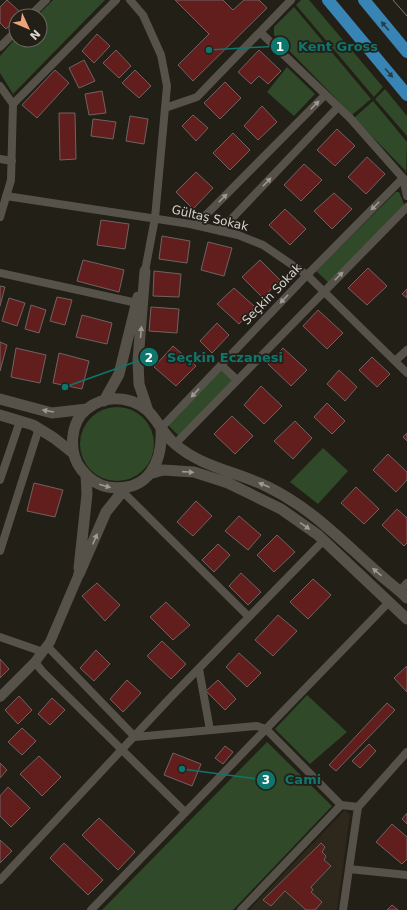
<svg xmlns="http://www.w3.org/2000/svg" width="407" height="910" font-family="'DejaVu Sans',sans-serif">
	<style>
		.built { fill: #2d281b }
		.green { fill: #2f4929 }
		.building { fill: #621e1d; stroke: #6f6362 }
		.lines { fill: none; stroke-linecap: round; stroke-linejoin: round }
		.minor { stroke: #565249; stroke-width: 8 }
		.tertiary { stroke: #565249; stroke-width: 10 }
		.secondary { stroke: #565249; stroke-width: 11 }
		.trunk { stroke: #3784b5; stroke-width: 12 }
		.tram { stroke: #7c7973; stroke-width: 1 }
		.oneway { fill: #283d46 }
		.oneway2 { fill: #9e9a93 }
		.labels { text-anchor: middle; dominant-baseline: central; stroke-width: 3.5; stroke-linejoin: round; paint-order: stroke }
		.street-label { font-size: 12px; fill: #d8d5d0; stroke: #221f17 }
		.leader { fill: none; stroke: #0f766e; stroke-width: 1.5 }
		.callout-dot { fill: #0f766e; stroke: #221f17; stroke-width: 1.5 }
		.mark-label { font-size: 12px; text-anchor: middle; font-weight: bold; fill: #fff }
		.callout-label { font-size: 13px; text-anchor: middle; font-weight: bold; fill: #0f766e; stroke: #221f17; stroke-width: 3.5; stroke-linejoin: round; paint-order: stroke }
	</style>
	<rect width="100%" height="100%" fill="#221f17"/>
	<path class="built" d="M 345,810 L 350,815 L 337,910 L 249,910 Z"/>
	<path class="green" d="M 53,0 L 105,0 L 13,94 L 0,73 L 0,56 L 16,38 L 16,40 L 40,40 L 40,16 L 37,16 Z
		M 301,0 L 309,0 L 383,87 L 374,97 L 296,5 Z
		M 294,7 L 371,99 L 352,115 L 274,35 L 274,27 Z
		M 287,67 L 315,94 L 294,116 L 267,92 Z
		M 385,89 L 407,116 L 407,136 L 375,99 Z
		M 373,101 L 407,142 L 406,174 L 405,170 L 354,118 Z
		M 396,192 L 399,192 L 404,204 L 403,207 L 329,283 L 316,271 Z
		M 221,370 L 233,381 L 180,437 L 167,424 Z
		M80 444a37 37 0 1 1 74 0a37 37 0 1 1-74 0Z
		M 323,448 L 348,471 L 318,504 L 290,482 Z
		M 307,695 L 347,732 L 310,764 L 275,729 Z
		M 267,742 L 332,806 L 233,910 L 102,910 Z"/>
	<path class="building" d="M 7,0 L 21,13 L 6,29 L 0,23 L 0,7 Z
		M 175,0 L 223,0 L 233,10 L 244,0 L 259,0 L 267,8 L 193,81 L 178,65 L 209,34 Z
		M 97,34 L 110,46 L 94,63 L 82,51 Z
		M 116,50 L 131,66 L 119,78 L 103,63 Z
		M 259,50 L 281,71 L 268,84 L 259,76 L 251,84 L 238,72 Z
		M 84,60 L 95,81 L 79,88 L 69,68 Z
		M 55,70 L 69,83 L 37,118 L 22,105 Z
		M 135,70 L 151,86 L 139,98 L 122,83 Z
		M 225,82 L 241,98 L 220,119 L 204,103 Z
		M 102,91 L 106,113 L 89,115 L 85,94 Z
		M 262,106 L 277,122 L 258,140 L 244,126 Z
		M 59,113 L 75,113 L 76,159 L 60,160 Z
		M 193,115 L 208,128 L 196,141 L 182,126 Z
		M 130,116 L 148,119 L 144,144 L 126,141 Z
		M 93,119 L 116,122 L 113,139 L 91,136 Z
		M 337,129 L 355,146 L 335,166 L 317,150 Z
		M 233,133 L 250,150 L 230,170 L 213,153 Z
		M 367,157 L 385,174 L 366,194 L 348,177 Z
		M 304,164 L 322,180 L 301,201 L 284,185 Z
		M 196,172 L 213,188 L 193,209 L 176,192 Z
		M 334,193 L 352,209 L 332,229 L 314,211 Z
		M 285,209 L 306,229 L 290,245 L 269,225 Z
		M 101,220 L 129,224 L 125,249 L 97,245 Z
		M 162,236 L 190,241 L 187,263 L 159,259 Z
		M 208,242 L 232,248 L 224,276 L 201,270 Z
		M 83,260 L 124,270 L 119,292 L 77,281 Z
		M 260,260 L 280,280 L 263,298 L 242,277 Z
		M 368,268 L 387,286 L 367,305 L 348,288 Z
		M 154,271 L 181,274 L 179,297 L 153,296 Z
		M 0,286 L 5,287 L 0,306 Z
		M 234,288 L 255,307 L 239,324 L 217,304 Z
		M 407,289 L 407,298 L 402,294 Z
		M 57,297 L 72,300 L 65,325 L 50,321 Z
		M 9,298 L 25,303 L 17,326 L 2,321 Z
		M 31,305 L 46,310 L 39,333 L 25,329 Z
		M 151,307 L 179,309 L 177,333 L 149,331 Z
		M 318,310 L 343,333 L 327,349 L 303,326 Z
		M 82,315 L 112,323 L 107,344 L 76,337 Z
		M 217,323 L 229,335 L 212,353 L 200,341 Z
		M 0,342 L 7,345 L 0,371 Z
		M 173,346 L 196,366 L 176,386 L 154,367 Z
		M 16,348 L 46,355 L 40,383 L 11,377 Z
		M 283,348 L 307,370 L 291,386 L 268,364 Z
		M 59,353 L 89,361 L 82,389 L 53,383 Z
		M 372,357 L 390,374 L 377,387 L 359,370 Z
		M 339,370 L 357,387 L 345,401 L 327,384 Z
		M 261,386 L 282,406 L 264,424 L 244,405 Z
		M 327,403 L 345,421 L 332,434 L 314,417 Z
		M 232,416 L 253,436 L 235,454 L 214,434 Z
		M 295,421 L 312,438 L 293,459 L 274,441 Z
		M 407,433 L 407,441 L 403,437 Z
		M 388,454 L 407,472 L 407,480 L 396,492 L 373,470 Z
		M 34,483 L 63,490 L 55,517 L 27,511 Z
		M 356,487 L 379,509 L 364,524 L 341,503 Z
		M 196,501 L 212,516 L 193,536 L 177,522 Z
		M 397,509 L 407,518 L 407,543 L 404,546 L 382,525 Z
		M 239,516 L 261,535 L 248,550 L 225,531 Z
		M 277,535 L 295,552 L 274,572 L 257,555 Z
		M 218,544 L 230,555 L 214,572 L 202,560 Z
		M 241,573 L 261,592 L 248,605 L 229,586 Z
		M 313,579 L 331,595 L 308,619 L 290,602 Z
		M 97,583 L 120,605 L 105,621 L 82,596 Z
		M 166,602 L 190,625 L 173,640 L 150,617 Z
		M 278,615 L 297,631 L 273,656 L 255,640 Z
		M 162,641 L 186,664 L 171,679 L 147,656 Z
		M 96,650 L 110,664 L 94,681 L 80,668 Z
		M 239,653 L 261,673 L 247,687 L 226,667 Z
		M 0,659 L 9,669 L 0,678 Z
		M 407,666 L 407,692 L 394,678 Z
		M 127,680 L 141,693 L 123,712 L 110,699 Z
		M 218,680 L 236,699 L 225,710 L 206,691 Z
		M 19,696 L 32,710 L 18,724 L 5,710 Z
		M 52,698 L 65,710 L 50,725 L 38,714 Z
		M 387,703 L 395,710 L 336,771 L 329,765 Z
		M 22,728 L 36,741 L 22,755 L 8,742 Z
		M 369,744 L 376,751 L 360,768 L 352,761 Z
		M 225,746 L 233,752 L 223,764 L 215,758 Z
		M 173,753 L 201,764 L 192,786 L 164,775 Z
		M 39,756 L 61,777 L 42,796 L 20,774 Z
		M 0,763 L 7,770 L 0,778 Z
		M 8,787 L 30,808 L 11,827 L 0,816 L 0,796 Z
		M 407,813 L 407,824 L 402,819 Z
		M 99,818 L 135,852 L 118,870 L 82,835 Z
		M 392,824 L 407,837 L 407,859 L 402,864 L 376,842 Z
		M 0,840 L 12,851 L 0,863 Z
		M 64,843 L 103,880 L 88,895 L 50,858 Z
		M 321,843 L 325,847 L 322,852 L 326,856 L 324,860 L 331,866 L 311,887 L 313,890 L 311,892 L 322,902 L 315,910 L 306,910 L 285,891 L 271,906 L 263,900 Z
		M 392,905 L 398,910 L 387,910 Z"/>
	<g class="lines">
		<path class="minor" d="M 130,0 L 143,15 L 161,55 L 167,86 L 155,218 L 145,271
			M 30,16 L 46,0
			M 260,32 L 350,118 L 403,178 L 407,196
			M 0,47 L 16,31
			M 0,86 L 13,104 L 11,180 L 0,217
			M 13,104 L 116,0
			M 165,108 L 197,97 L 291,0
			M 0,159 L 12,161
			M 6,196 L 190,224 L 238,235 L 263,245 L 307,275 L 407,373
			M 196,225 L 325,95
			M 220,231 L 338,107
			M 0,273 L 137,303
			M 395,361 L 407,350
			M 221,365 L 237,380
			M 161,428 L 307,275 L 403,178
			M 175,444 L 407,207
			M 0,480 L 20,421
			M 122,491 L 249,617
			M 0,551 L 39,428
			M 400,591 L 407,583
			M 0,637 L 43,652
			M 47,646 L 135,737 L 257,726 L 266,729 L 91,910
			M 35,662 L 42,671 L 185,812
			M 199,669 L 210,730
			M 341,805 L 358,807
			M 349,869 L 407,875
			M 0,880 L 169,699 L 324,540
			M 241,910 L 341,805 L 266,729 L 390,601
			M 343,910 L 358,807 L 407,752"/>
		<path class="tertiary" d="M 0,697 L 35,662 L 50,642 L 79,574"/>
		<path class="secondary" d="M 145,271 L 138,361 L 139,384 L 148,411
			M 0,399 L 52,413 L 87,409
			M 104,401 L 119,374 L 138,297
			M 0,415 L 33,425 L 54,438 L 73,453
			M 161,428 C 163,463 148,493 108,487 C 97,485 88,478 81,469 C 68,452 70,422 87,409 C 108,392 139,397 154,418 C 161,427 166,437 175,444 C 201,467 238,472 268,487 C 311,508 340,539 375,570 C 385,580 397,588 407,598
			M 149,474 L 163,470 L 194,472 L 228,483 L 281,509 L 318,535 L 407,619
			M 79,568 L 87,494 L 86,475
			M 79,574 L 106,512 L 126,487"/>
		<path class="trunk" d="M 328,0 L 407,95
			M 364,0 L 407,52"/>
		<path class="tram" d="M 393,0 L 407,16"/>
	</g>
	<defs><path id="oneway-solid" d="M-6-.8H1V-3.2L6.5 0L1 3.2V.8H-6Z"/></defs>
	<g class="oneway">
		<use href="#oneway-solid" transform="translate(385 26) rotate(-130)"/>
		<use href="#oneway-solid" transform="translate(389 73) rotate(50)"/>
	</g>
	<g class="oneway2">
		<use href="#oneway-solid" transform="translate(315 105) rotate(-45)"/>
		<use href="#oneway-solid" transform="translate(267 182) rotate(-46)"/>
		<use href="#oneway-solid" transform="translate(223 198) rotate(-45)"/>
		<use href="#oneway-solid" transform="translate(375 206) rotate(135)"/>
		<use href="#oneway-solid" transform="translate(339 276) rotate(-45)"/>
		<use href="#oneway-solid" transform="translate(284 299) rotate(134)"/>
		<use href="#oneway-solid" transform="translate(141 332) rotate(-85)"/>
		<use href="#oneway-solid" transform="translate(195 393) rotate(133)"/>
		<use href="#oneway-solid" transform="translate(48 411) rotate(-170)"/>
		<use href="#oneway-solid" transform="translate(188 472) rotate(4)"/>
		<use href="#oneway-solid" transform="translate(264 485) rotate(-157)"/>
		<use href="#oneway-solid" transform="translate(105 486) rotate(16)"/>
		<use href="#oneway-solid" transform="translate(305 526) rotate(34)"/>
		<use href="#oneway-solid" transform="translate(95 539) rotate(-67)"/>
		<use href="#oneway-solid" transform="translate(377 572) rotate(-140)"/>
	</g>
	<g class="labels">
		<g class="street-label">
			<text transform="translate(210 218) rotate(13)">Gültaş Sokak</text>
			<text transform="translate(272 294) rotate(-46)">Seçkin Sokak</text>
		</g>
	</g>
	<path class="leader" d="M209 50L280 46M65 387L149 357M182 769L266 780"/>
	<g class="callout-dot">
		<circle cx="209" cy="50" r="4"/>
		<circle cx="65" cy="387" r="4"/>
		<circle cx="182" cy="769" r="4"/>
		<circle cx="280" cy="46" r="10"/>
		<circle cx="149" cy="357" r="10"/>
		<circle cx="266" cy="780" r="10"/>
	</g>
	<g class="mark-label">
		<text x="280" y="51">1</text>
		<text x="149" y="362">2</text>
		<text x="266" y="784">3</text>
	</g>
	<g class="callout-label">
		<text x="338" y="51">Kent Gross</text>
		<text x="225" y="362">Seçkin Eczanesi</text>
		<text x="303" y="784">Cami</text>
	</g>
	<g transform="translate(28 28) rotate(134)"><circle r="19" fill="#221f17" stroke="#6b6861"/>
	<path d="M0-3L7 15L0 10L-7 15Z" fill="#efa378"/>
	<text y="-6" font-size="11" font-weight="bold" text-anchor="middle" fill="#d8d5d0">N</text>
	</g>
</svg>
